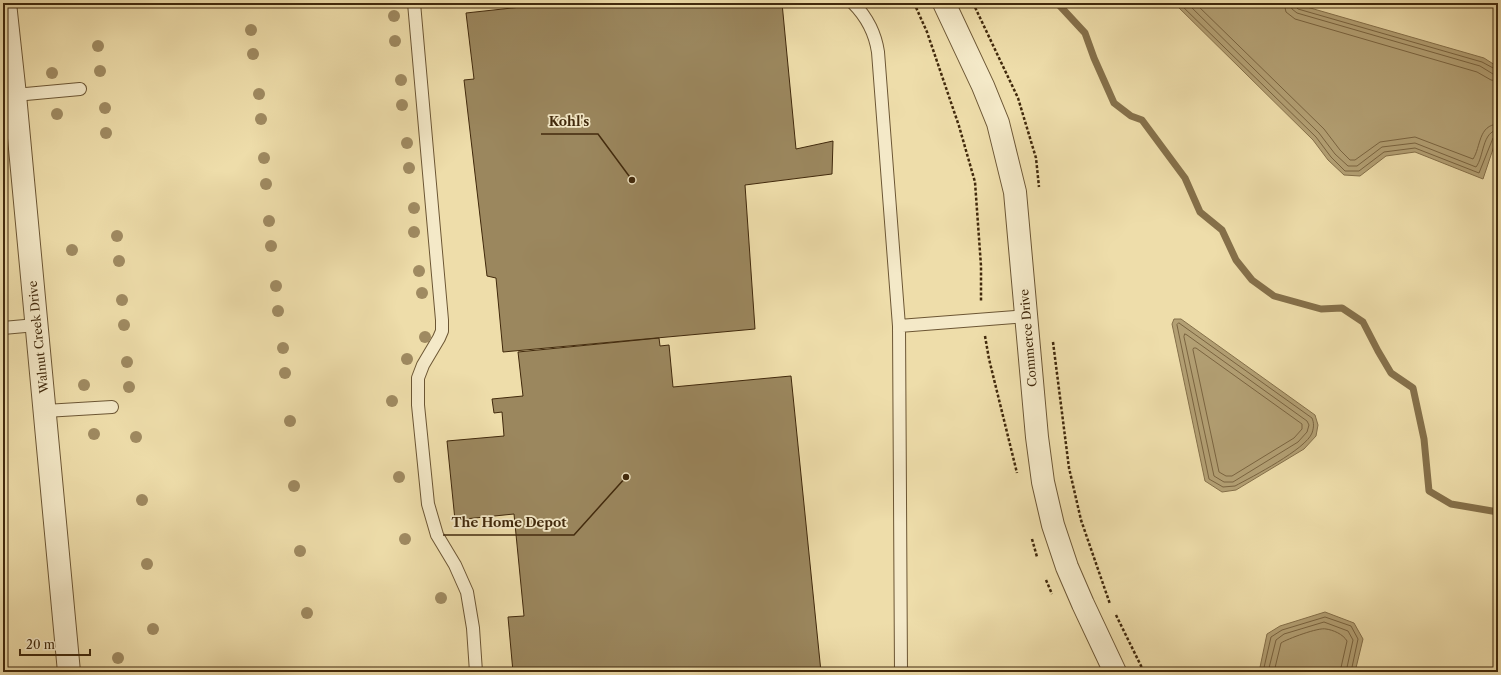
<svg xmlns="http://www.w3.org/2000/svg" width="1501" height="675" font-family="'Libre Caslon Text',serif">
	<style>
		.water { fill: #b3a074; stroke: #85704a }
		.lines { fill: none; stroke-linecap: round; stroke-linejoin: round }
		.shore { stroke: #7a6440; stroke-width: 1 }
		.stream { stroke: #85704a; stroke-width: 7 }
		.building { fill: #9b875e; stroke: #41290c }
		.service-casing { stroke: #6c5634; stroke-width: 14 }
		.minor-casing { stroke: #6c5634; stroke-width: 24 }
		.path { stroke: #41290c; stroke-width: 2.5; stroke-dasharray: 3 2; stroke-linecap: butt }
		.service { stroke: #f4e9c8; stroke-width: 12 }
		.minor { stroke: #f4e9c8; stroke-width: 22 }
		.tree { fill: #9f8a61 }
		.labels { text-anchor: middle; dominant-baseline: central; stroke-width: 3.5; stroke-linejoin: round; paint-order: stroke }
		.street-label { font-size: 12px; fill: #41290c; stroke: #f4e9c8 }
		.leader { fill: none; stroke: #41290c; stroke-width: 1.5 }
		.callout-dot { fill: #41290c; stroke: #f4e9c8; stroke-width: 1.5 }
		.callout-label { font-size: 13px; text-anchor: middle; font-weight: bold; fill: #41290c; stroke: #f4e9c8; stroke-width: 3.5; stroke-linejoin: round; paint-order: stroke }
	</style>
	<rect width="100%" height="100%" fill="#eda"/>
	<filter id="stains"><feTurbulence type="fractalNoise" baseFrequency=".005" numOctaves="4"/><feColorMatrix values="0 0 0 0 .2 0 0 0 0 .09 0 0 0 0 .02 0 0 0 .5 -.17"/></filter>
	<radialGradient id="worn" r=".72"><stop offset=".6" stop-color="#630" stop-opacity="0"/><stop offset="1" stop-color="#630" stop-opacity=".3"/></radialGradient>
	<path class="water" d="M 1174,3 L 1293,3 L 1484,58 L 1498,67 L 1498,134 L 1483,179 L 1415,152 L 1386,156 L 1360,176 L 1344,175 L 1328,160 L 1313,140 Z
		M 1174,319 L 1181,319 L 1315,415 L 1318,425 L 1316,436 L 1304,449 L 1236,490 L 1222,492 L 1205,481 L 1172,324 Z
		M 1325,612 L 1354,623 L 1363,639 L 1355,672 L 1259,672 L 1267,634 L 1280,626 Z"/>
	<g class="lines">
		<path class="shore" d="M 1179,3 L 1316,137 L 1331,157 L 1345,171 L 1359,171 L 1384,152 L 1415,148 L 1479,173 L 1493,138 L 1498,135
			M 1187,3 L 1319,133 L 1335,154 L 1348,166 L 1357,166 L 1382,147 L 1415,143 L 1476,167 C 1484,157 1482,131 1498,130
			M 1195,3 L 1324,129 L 1340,150 L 1350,160 L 1355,160 L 1380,142 L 1415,137 L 1473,159 C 1481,147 1478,125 1498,124
			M 1284,3 L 1286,12 L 1295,19 L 1477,72 L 1491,80 L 1498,81
			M 1290,3 L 1292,9 L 1297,13 L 1480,66 L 1493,74 L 1498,75
			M 1295,3 L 1296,7 L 1298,9 L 1482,62 L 1495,69 L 1498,70
			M 1179,323 L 1312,418 C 1314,423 1314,427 1312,433 C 1306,449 1252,477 1235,486 L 1223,487 L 1209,479 L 1177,325 Z
			M 1185,334 L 1187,335 L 1307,421 L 1309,425 L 1307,432 L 1298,442 L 1233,482 L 1224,482 L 1214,476 L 1184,337 Z
			M 1194,348 L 1196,348 L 1302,424 L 1302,429 L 1294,438 L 1232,476 L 1226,476 L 1219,472 L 1193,350 Z
			M 1263,672 L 1271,637 L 1282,630 L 1325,617 L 1351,626 L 1358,639 L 1351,672
			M 1268,672 L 1276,640 L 1284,634 L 1324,622 L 1348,631 L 1353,640 L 1346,672
			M 1274,672 L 1281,643 C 1287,639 1319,627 1326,629 C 1333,630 1343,634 1347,641 L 1340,672"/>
		<path class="stream" d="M 1059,3 L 1060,6 L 1085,33 L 1094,58 L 1114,103 L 1131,116 L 1142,120 L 1185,178 L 1200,212 L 1222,230 L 1236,260 L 1252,280 L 1274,296 L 1321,309 L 1342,308 L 1363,322 L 1378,351 L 1391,373 L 1413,388 L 1424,439 L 1429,491 L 1451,504 L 1498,512"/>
	</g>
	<path class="building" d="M 558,3 L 782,3 L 796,149 L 833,141 L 832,174 L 745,185 L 755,329 L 503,352 L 496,278 L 487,276 L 464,80 L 474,79 L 466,13 Z
		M 659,338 L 660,346 L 669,345 L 673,387 L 791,376 L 821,672 L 513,672 L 508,617 L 524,616 L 514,514 L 455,520 L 447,441 L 504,436 L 502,412 L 494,413 L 492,399 L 523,396 L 518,352 Z"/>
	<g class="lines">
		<defs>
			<path id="service" d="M 414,3 L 442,320 L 442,331 L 439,338 L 423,365 L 418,378 L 418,405 L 428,504 L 437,535 L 455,565 L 467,592 L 473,628 L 476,672
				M 853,3 C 867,17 875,32 878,52 L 899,326 L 901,672
				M 15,95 L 80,89
				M 899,326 L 1027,316
				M 3,328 L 36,325
				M 45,411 L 112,407"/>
			<path id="minor" d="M 5,3 L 15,95 L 69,672
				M 944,3 L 983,86 L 998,123 L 1015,192 L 1037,437 L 1043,482 L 1053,525 L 1067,567 L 1083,604 L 1115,672"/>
		</defs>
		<use href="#service" class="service-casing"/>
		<use href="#minor" class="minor-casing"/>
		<path class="path" d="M 914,3 L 927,32 L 959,126 L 975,182 L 981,266 L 981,301
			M 973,3 L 1018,98 L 1036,158 L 1039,187
			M 985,336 L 989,359 L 1017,473
			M 1053,342 L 1069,468 L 1081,520 L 1110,604
			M 1032,539 L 1037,557
			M 1046,580 L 1052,594
			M 1116,615 L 1144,672"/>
		<use href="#service" class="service"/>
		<use href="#minor" class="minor"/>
	</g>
	<g class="tree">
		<circle cx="394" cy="16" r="6"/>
		<circle cx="251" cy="30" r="6"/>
		<circle cx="395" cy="41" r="6"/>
		<circle cx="98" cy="46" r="6"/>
		<circle cx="253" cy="54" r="6"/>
		<circle cx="100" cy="71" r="6"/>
		<circle cx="52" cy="73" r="6"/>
		<circle cx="401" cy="80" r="6"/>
		<circle cx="259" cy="94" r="6"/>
		<circle cx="402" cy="105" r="6"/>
		<circle cx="105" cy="108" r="6"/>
		<circle cx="57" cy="114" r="6"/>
		<circle cx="261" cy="119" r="6"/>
		<circle cx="106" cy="133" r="6"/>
		<circle cx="407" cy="143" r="6"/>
		<circle cx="264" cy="158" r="6"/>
		<circle cx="409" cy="168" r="6"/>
		<circle cx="266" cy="184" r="6"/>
		<circle cx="414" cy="208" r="6"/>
		<circle cx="269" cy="221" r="6"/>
		<circle cx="414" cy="232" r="6"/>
		<circle cx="117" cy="236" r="6"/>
		<circle cx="271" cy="246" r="6"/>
		<circle cx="72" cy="250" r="6"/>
		<circle cx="119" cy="261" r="6"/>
		<circle cx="419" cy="271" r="6"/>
		<circle cx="276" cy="286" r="6"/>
		<circle cx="422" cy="293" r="6"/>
		<circle cx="122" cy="300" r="6"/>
		<circle cx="278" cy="311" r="6"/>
		<circle cx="124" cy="325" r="6"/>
		<circle cx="425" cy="337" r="6"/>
		<circle cx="283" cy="348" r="6"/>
		<circle cx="407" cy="359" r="6"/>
		<circle cx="127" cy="362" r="6"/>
		<circle cx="285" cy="373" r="6"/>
		<circle cx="84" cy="385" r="6"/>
		<circle cx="129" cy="387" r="6"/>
		<circle cx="392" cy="401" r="6"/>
		<circle cx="290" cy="421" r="6"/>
		<circle cx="94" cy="434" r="6"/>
		<circle cx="136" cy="437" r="6"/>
		<circle cx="399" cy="477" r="6"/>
		<circle cx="294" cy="486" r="6"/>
		<circle cx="142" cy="500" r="6"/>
		<circle cx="405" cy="539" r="6"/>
		<circle cx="300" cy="551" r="6"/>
		<circle cx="147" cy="564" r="6"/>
		<circle cx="441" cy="598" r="6"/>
		<circle cx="307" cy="613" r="6"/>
		<circle cx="153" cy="629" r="6"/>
		<circle cx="118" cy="658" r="6"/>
	</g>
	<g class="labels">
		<g class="street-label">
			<text transform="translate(38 337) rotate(-96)">Walnut Creek Drive</text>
			<text transform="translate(1028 338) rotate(-95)">Commerce Drive</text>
		</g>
	</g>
	<path class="leader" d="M632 180L598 134H541M626 477L574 535H443"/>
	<g class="callout-dot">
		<circle cx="632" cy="180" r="4"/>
		<circle cx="626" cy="477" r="4"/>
	</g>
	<g class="callout-label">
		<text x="569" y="126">Kohl's</text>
		<text x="509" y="527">The Home Depot</text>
	</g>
	<rect width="1501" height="675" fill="none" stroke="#eda" stroke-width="16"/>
	<rect x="4" y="4" width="1493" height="667" fill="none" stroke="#41290c" stroke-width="2"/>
	<rect x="8" y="8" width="1485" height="659" fill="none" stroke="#41290c"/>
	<path d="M20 649v6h70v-6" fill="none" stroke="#41290c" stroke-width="2"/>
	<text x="26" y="649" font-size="12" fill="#41290c" stroke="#f4e9c8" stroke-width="3" paint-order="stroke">20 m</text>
	<rect width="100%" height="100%" filter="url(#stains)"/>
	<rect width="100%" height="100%" fill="url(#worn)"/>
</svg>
